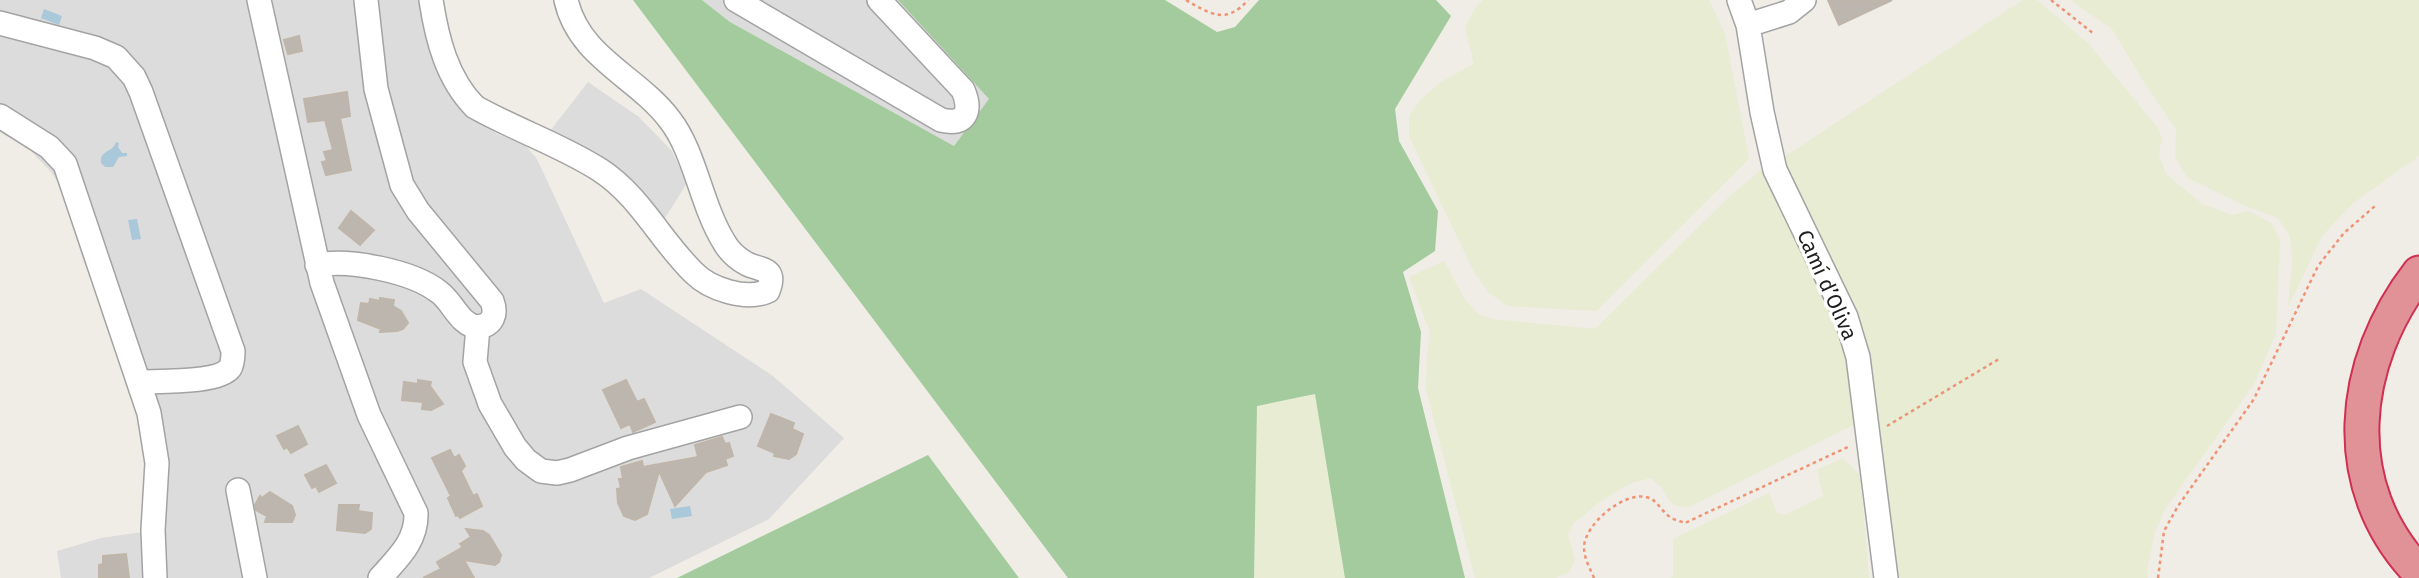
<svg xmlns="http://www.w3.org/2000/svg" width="2419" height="578" font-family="'Fira Sans',sans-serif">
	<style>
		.residential { fill: #dddcdc }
		.farmland { fill: #e7ecd2 }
		.forest { fill: #a4cb9d }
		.water { fill: #a9c8d9 }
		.building { fill: #bcb6af; stroke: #bfb6a9; stroke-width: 2 }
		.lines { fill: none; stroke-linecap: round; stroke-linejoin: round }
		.minor-casing { stroke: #a3a3a3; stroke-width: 26 }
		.highway-casing { stroke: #cf3051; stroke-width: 37 }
		.path { stroke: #f09275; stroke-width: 2.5; stroke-dasharray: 3.5 3.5; stroke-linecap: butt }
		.minor { stroke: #fff; stroke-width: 23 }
		.highway { stroke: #e19296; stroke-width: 33 }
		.labels { text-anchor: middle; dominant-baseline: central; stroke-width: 7; stroke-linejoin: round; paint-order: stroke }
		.street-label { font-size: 21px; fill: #1f1f1f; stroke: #fff }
	</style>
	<rect width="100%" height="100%" fill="#efede5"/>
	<path class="residential" d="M 0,0 L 421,0 L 440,70 L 458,106 L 497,134 L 525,145 L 537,159 L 604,303 L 641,289 L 773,376 L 844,438 L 769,519 L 649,578 L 61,578 L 57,551 L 101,538 L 142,532 L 148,455 L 140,416 L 125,369 L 82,256 L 61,187 L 51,172 L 30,150 L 0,131 Z
		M 702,0 L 898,0 L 990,100 L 954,146 L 730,22 Z
		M 588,82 L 639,117 L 672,151 L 687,183 L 665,218 L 602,162 L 568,139 L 550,131 Z"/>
	<path class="farmland" d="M 1483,0 L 1709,0 L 1725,34 L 1749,159 L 1596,311 L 1508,306 L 1489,293 L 1474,272 L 1409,136 L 1409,116 L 1423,97 L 1441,82 L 1474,64 L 1465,27 L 1476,7 Z
		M 2023,0 L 2037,0 L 2088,43 L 2157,127 L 2162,137 L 2159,154 L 2166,174 L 2202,204 L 2232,215 L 2248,211 L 2271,223 L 2280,240 L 2276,333 L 2254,384 L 2165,509 L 2155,532 L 2147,570 L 2148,578 L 1896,578 L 1875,414 L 1689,507 L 1677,506 L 1670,502 L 1661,487 L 1650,478 L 1629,484 L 1598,503 L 1573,524 L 1568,535 L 1575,560 L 1569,572 L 1556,578 L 1475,578 L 1426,389 L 1427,355 L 1430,332 L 1409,277 L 1444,261 L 1464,298 L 1478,314 L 1491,319 L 1595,329 L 1730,196 L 1763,168 L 1787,155 Z
		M 2070,0 L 2419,0 L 2419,156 L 2353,203 L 2322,236 L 2288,307 L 2292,262 L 2290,236 L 2278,218 L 2243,205 L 2188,178 L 2175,157 L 2176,129 L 2144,82 L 2112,29 Z
		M 1316,394 L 1346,578 L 1254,578 L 1257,406 Z
		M 1843,458 L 1860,475 L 1869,578 L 1670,578 L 1673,577 L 1673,539 L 1769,493 L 1777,513 L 1785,515 L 1823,496 L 1817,470 Z"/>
	<path class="forest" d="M 633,0 L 702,0 L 730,22 L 954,146 L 989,99 L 898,0 L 1165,0 L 1217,32 L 1235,27 L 1259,0 L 1436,0 L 1451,16 L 1395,109 L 1399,141 L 1438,211 L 1435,251 L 1403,272 L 1421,332 L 1418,388 L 1465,578 L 1345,578 L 1315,394 L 1257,406 L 1254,578 L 1068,578 Z
		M 928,455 L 1019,578 L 677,578 Z"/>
	<path class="water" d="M 44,9 L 62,16 L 59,25 L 41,18 Z
		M 116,142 L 119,143 L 118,147 L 122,153 L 127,153 L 127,156 L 119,157 L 113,167 L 105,167 L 101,163 C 99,150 113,153 116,142 Z
		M 137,219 L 141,239 L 132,240 L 128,220 Z
		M 690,506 L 692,516 L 672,519 L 670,509 Z"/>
	<path class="building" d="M 1828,0 L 1892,0 L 1839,25 Z
		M 299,36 L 302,51 L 288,54 L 284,40 Z
		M 347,92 L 350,116 L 340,118 L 351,170 L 326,175 L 322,162 L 327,161 L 324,152 L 333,150 L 325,120 L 308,122 L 304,99 Z
		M 351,211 L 374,230 L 360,245 L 339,228 Z
		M 380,298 L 394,300 L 393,306 L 401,311 L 408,323 L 403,329 L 397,331 L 380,332 L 381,329 L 358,320 L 361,303 L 369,304 L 370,299 L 380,301 Z
		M 418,380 L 431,382 L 430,386 L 443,404 L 431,410 L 422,409 L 423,402 L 402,400 L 404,382 L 418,384 Z
		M 626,380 L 637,402 L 644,399 L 655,422 L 633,432 L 630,424 L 621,428 L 603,390 Z
		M 771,414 L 794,423 L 792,429 L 803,434 L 796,454 L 789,459 L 774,456 L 775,453 L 758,446 Z
		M 298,426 L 307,444 L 291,453 L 287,447 L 284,449 L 277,436 Z
		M 722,437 L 725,444 L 729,443 L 733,456 L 725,459 L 727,465 L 706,472 L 675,506 L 659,471 L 647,514 L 635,520 L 624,516 L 618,503 L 617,489 L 621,488 L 619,479 L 623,479 L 621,467 L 642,461 L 643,467 L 698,457 L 695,445 Z
		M 450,450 L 454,458 L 459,455 L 465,466 L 461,471 L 473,496 L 477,494 L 482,506 L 460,518 L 458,515 L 456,516 L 448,498 L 451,496 L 432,458 Z
		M 326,465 L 336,483 L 319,492 L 316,486 L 312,488 L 305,475 Z
		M 270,492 L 292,506 L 295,515 L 292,522 L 265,522 L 267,516 L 256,510 L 255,505 L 260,496 L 262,498 Z
		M 339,505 L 359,505 L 358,511 L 372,513 L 371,529 L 365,533 L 337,530 Z
		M 466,529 L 483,531 L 489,535 L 501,555 L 499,562 L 495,565 L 464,560 L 474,578 L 423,578 L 441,569 L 437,562 L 463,547 L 460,544 L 471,537 Z
		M 126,554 L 129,578 L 99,578 L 99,565 L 103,564 L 103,556 Z"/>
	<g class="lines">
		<defs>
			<path id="minor" d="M 259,0 L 322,283 L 369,415 L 416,513 C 417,541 398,558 380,578
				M 366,0 L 376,89 L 402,185 L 418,211 L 492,301 C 497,314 493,325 478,327 L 475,362 L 490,404 L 515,447 L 526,460 L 541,471 L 557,473 L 570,470 L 628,448 L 740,417
				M 431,0 C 437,39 447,79 475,107 C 516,130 561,145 600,170 C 640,196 660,240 694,273 C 710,289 746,301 768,291 C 777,268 763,271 747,264 C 738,259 729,251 724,242 C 701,205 695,152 670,120 C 637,76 579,58 566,0
				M 736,0 L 941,120 C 966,126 972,111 963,90 L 879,0
				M 1739,0 L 1748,25 L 1762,112 L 1775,170 L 1846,317 L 1858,357 L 1886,578
				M 0,23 L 95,48 L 116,57 L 134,77 L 141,92 L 233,351 C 233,357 233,363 230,368 C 219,383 159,381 140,382
				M 1748,25 L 1789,12 L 1804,0
				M 0,116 L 49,147 L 65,164 L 149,413 L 157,463 L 153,530 L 155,578
				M 317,265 C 350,259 412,271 439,292 C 453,302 460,326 478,327
				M 238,490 L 255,578"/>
			<path id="highway" d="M 2419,273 C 2350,362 2336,486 2419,572"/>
		</defs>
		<use href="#minor" class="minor-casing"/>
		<use href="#highway" class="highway-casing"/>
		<path class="path" d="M 1186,0 C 1210,14 1226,25 1248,0
			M 2051,0 L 2094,34
			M 1887,426 L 1999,359
			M 1594,578 C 1590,568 1584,559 1584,547 C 1585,524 1623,492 1646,497 C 1657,499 1660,510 1670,517 C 1674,520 1680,521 1685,523 L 1850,446
			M 2158,578 L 2164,531 L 2178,506 L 2254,399 L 2318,266 L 2344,233 L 2375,206"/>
		<use href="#minor" class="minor"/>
		<use href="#highway" class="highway"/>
	</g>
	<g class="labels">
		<g class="street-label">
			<text transform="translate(1827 285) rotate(66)">Camí d’Oliva</text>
		</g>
	</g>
</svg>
